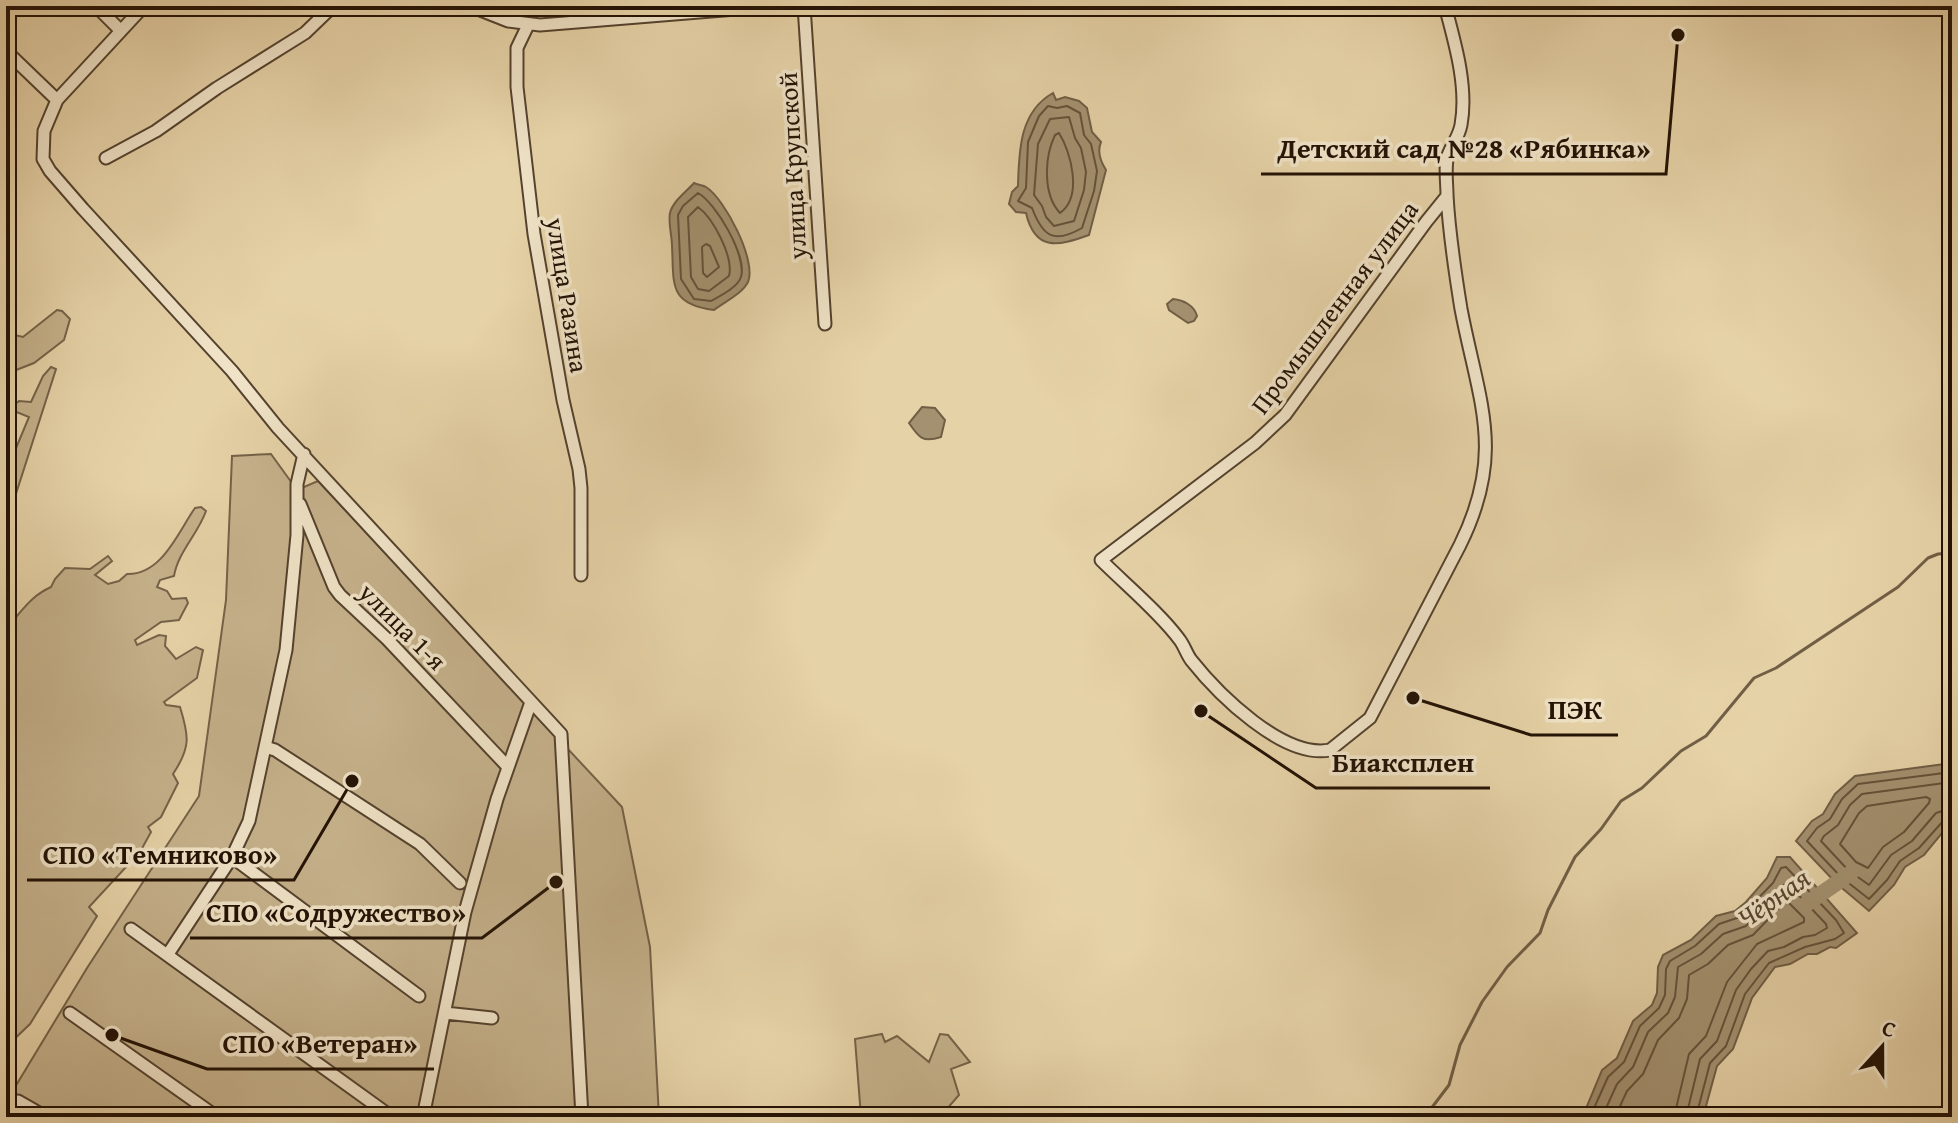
<svg xmlns="http://www.w3.org/2000/svg" width="1958" height="1123" font-family="'Gentium Book Plus',serif">
	<style>
		.green { fill: #c5b18b; stroke: #746248; stroke-width: 2 }
		.water { fill: #a49170; stroke: #705e45; stroke-width: 2 }
		.lines { fill: none; stroke-linecap: round; stroke-linejoin: round }
		.shore { stroke: #64523a; stroke-width: 2 }
		.stream { stroke: #705e45; stroke-width: 3 }
		.river { stroke: #a49170; stroke-width: 16 }
		.minor-casing { stroke: #54422e; stroke-width: 15 }
		.minor { stroke: #efe2c6; stroke-width: 11 }
		.labels { text-anchor: middle; dominant-baseline: central; stroke-width: 7; stroke-linejoin: round; paint-order: stroke }
		.street-label { font-size: 26px; fill: #231205; stroke: #efe2c6 }
		.water-label { font-size: 28px; font-style: italic; fill: #574530; stroke: #efe2c6 }
		.leader { fill: none; stroke: #231205; stroke-width: 3 }
		.callout-dot { fill: #231205; stroke: #efe2c6; stroke-width: 3 }
		.callout-label { font-size: 28px; text-anchor: middle; font-weight: bold; fill: #231205; stroke: #efe2c6; stroke-width: 7; stroke-linejoin: round; paint-order: stroke }
	</style>
	<rect width="100%" height="100%" fill="#e6d2a7"/>
	<filter id="stains"><feTurbulence type="fractalNoise" baseFrequency=".0025" numOctaves="4"/><feColorMatrix values="0 0 0 0 .2 0 0 0 0 .09 0 0 0 0 .02 0 0 0 .5 -.17"/></filter>
	<radialGradient id="worn" r=".72"><stop offset=".6" stop-color="#630" stop-opacity="0"/><stop offset="1" stop-color="#630" stop-opacity=".3"/></radialGradient>
	<path class="green" d="M 57,310 L 62,311 L 70,319 L 64,340 L 34,363 L 6,374 L 6,346 L 15,335 L 23,337 Z
		M 51,367 L 56,369 L 6,525 L 6,472 L 29,417 L 9,409 L 19,401 L 31,402 L 43,376 Z
		M 271,454 L 297,490 L 318,481 L 622,807 L 650,947 L 659,1117 L 6,1117 L 6,1102 L 87,968 L 199,796 L 226,600 L 232,456 Z
		M 201,507 L 206,511 C 198,534 178,552 174,576 L 160,580 L 157,587 L 167,591 L 172,599 L 186,598 L 188,603 L 179,620 L 161,622 L 135,640 L 137,645 L 159,635 L 166,636 L 165,646 L 176,659 L 196,647 L 203,650 L 197,678 L 164,702 L 166,705 L 180,707 C 189,736 191,747 173,774 L 178,783 L 161,817 L 148,827 L 151,832 L 140,852 L 89,907 L 97,916 L 30,1024 L 6,1047 L 6,628 C 22,612 29,597 51,587 L 55,579 L 65,568 L 90,569 L 108,556 L 112,561 L 95,575 L 108,584 L 119,581 L 127,574 C 162,575 178,532 195,508 Z
		M 882,1034 L 885,1042 L 897,1036 L 929,1062 L 940,1034 L 948,1035 L 970,1062 L 951,1069 L 959,1095 L 940,1117 L 861,1117 L 855,1039 Z"/>
	<path class="water" d="M 1053,93 L 1056,100 L 1065,97 L 1079,101 L 1087,108 L 1092,132 L 1101,142 C 1097,151 1101,162 1106,170 L 1089,235 C 1058,246 1035,252 1026,213 L 1016,212 L 1009,204 L 1012,192 L 1018,186 C 1019,152 1019,112 1053,93 Z
		M 694,183 C 698,185 703,185 706,187 C 725,199 757,261 748,282 C 742,294 724,302 714,310 C 668,304 674,284 672,246 C 672,236 668,223 670,213 C 673,201 686,192 694,183 Z
		M 1173,299 C 1183,300 1194,305 1197,316 L 1194,321 L 1188,323 L 1169,310 L 1167,304 Z
		M 922,407 L 935,408 L 945,420 L 941,437 C 923,443 919,438 909,423 Z
		M 1952,763 L 1952,821 L 1924,855 L 1905,867 L 1894,885 L 1869,911 L 1836,883 L 1796,841 L 1812,821 L 1823,814 L 1835,794 L 1855,776 Z
		M 1777,857 L 1790,857 L 1857,933 L 1836,948 L 1830,947 L 1817,954 L 1808,954 L 1790,964 L 1775,967 L 1752,998 L 1733,1049 L 1717,1066 L 1703,1117 L 1578,1117 L 1585,1111 L 1602,1070 L 1617,1058 L 1633,1021 L 1652,1005 L 1657,993 L 1658,967 L 1663,955 L 1691,940 L 1716,916 L 1735,911 L 1746,902 L 1767,878 Z"/>
	<g class="lines">
		<path class="shore" d="M 1048,106 L 1057,108 L 1067,106 L 1080,113 L 1084,135 L 1091,144 L 1097,171 L 1094,191 L 1082,228 C 1054,244 1043,237 1032,208 L 1018,201 L 1026,188 L 1028,142 L 1039,116 Z
			M 1069,117 L 1075,138 L 1081,148 L 1086,172 L 1084,190 L 1074,221 L 1054,226 L 1046,217 L 1042,206 L 1034,195 L 1038,144 L 1050,119 Z
			M 1059,133 C 1071,152 1083,197 1060,213 C 1043,195 1044,158 1055,135 Z
			M 698,193 C 716,203 747,256 741,277 C 738,287 720,296 711,301 L 694,299 L 681,279 L 678,215 L 683,206 Z
			M 698,207 C 713,218 734,257 729,276 L 709,291 L 698,289 L 691,277 L 688,217 Z
			M 706,244 L 710,246 L 719,267 L 707,277 L 703,273 L 702,247 Z
			M 1952,772 L 1858,784 L 1842,799 L 1830,819 L 1817,828 L 1807,841 L 1841,877 L 1869,899 L 1887,880 L 1900,861 L 1919,848 L 1944,820 L 1952,818
			M 1952,782 L 1862,794 L 1850,805 L 1838,825 L 1824,836 L 1821,841 L 1848,870 L 1869,885 L 1891,855 L 1912,841 L 1936,813 L 1952,808
			M 1926,797 L 1930,799 L 1929,803 L 1904,832 L 1883,847 L 1868,868 L 1856,862 L 1840,844 L 1859,813 L 1867,806 Z
			M 1590,1117 L 1608,1077 L 1624,1062 L 1640,1026 L 1659,1008 L 1665,995 L 1666,969 L 1670,961 L 1695,946 L 1719,924 L 1740,917 L 1773,883 L 1781,868 L 1786,867 L 1836,920 L 1844,933 L 1835,939 L 1805,947 L 1769,963 L 1745,994 L 1726,1046 L 1710,1063 L 1696,1117
			M 1602,1117 L 1617,1084 L 1633,1067 L 1648,1032 L 1668,1013 L 1675,997 L 1678,967 L 1701,954 L 1723,934 L 1746,926 L 1783,885 L 1788,884 L 1826,924 L 1827,928 L 1815,935 L 1803,937 L 1784,947 L 1768,951 L 1751,969 L 1736,990 L 1717,1041 L 1700,1059 L 1686,1117
			M 1615,1117 L 1627,1091 L 1643,1074 L 1658,1040 L 1679,1018 L 1687,999 L 1689,975 L 1708,964 L 1728,945 L 1753,935 L 1784,903 L 1789,903 L 1804,918 L 1804,922 L 1757,944 L 1727,982 L 1706,1036 L 1689,1054 L 1674,1117"/>
		<path class="stream" d="M 1428,1117 L 1430,1110 L 1449,1085 L 1460,1045 L 1482,1002 L 1507,967 L 1540,933 L 1548,910 L 1575,857 L 1601,829 L 1621,801 L 1642,788 L 1681,751 L 1706,736 L 1754,678 L 1776,668 L 1898,587 L 1928,558 L 1938,554 L 1952,553"/>
		<path class="river" d="M 1805,905 L 1851,873"/>
		<defs>
			<path id="minor" d="M 96,6 L 120,30
				M 144,6 L 57,100 L 44,131 L 43,159 L 50,171 L 83,209 L 232,371 L 278,428 L 561,734 L 582,1117
				M 470,6 L 508,21 L 540,25 L 773,6
				M 804,6 L 825,324
				M 1445,6 C 1455,43 1468,87 1461,125 C 1459,136 1453,143 1449,153 C 1444,162 1447,183 1447,195 C 1449,232 1455,272 1461,309 C 1479,403 1506,452 1460,545 L 1370,718 L 1330,750 C 1283,759 1218,694 1191,660 C 1186,653 1184,645 1179,639 C 1160,613 1124,583 1101,560 L 1255,443 L 1285,415 L 1426,222 L 1447,196
				M 528,25 L 517,48 L 517,87 L 534,234 L 563,400 L 579,469 L 581,488 L 581,575
				M 6,51 L 57,100
				M 106,158 L 156,131 L 217,88 L 305,33 L 333,6
				M 300,504 L 334,587 L 340,595 L 387,639 L 508,767
				M 265,747 L 275,750 L 420,844 L 460,883
				M 232,857 L 419,996
				M 131,929 L 389,1115
				M 168,954 L 232,857 L 249,821 L 286,650 L 297,535 L 297,484 L 304,454
				M 70,1013 L 217,1117
				M 445,1013 L 492,1018
				M 18,1101 L 46,1117
				M 423,1117 L 465,912 L 497,799 L 531,702"/>
		</defs>
		<use href="#minor" class="minor-casing"/>
		<use href="#minor" class="minor"/>
	</g>
	<g class="labels">
		<g class="street-label">
			<text transform="translate(792 166) rotate(-93)">улица Крупской</text>
			<text transform="translate(568 295) rotate(81)">улица Разина</text>
			<text transform="translate(1334 307) rotate(-53)">Промышленная улица</text>
			<text transform="translate(403 626) rotate(45)">улица 1-я</text>
		</g>
		<g class="water-label">
			<text transform="translate(1773 897) rotate(-35)">Чёрная</text>
		</g>
	</g>
	<path class="leader" d="M1678 35L1666 174H1261M1413 698L1531 735H1618M1201 711L1316 788H1490M352 781L294 880H27M556 882L482 938H190M112 1035L207 1069H434"/>
	<g class="callout-dot">
		<circle cx="1678" cy="35" r="8"/>
		<circle cx="1413" cy="698" r="8"/>
		<circle cx="1201" cy="711" r="8"/>
		<circle cx="352" cy="781" r="8"/>
		<circle cx="556" cy="882" r="8"/>
		<circle cx="112" cy="1035" r="8"/>
	</g>
	<g class="callout-label">
		<text x="1464" y="158">Детский сад №28 «Рябинка»</text>
		<text x="1575" y="719">ПЭК</text>
		<text x="1403" y="772">Биаксплен</text>
		<text x="160" y="864">СПО «Темниково»</text>
		<text x="336" y="922">СПО «Содружество»</text>
		<text x="320" y="1053">СПО «Ветеран»</text>
	</g>
	<rect width="1958" height="1123" fill="none" stroke="#e6d2a7" stroke-width="32"/>
	<rect x="8" y="8" width="1942" height="1107" fill="none" stroke="#231205" stroke-width="4"/>
	<rect x="16" y="16" width="1926" height="1091" fill="none" stroke="#231205" stroke-width="2"/>
	<g transform="translate(1882 1047) rotate(21)" stroke="#efe2c6" stroke-width="6" paint-order="stroke">
	<path d="M0-6L14 30L0 20L-14 30Z" fill="#231205"/>
	<text y="-12" font-size="22" font-weight="bold" text-anchor="middle" fill="#231205">С</text>
	</g>
	<rect width="100%" height="100%" filter="url(#stains)"/>
	<rect width="100%" height="100%" fill="url(#worn)"/>
</svg>
